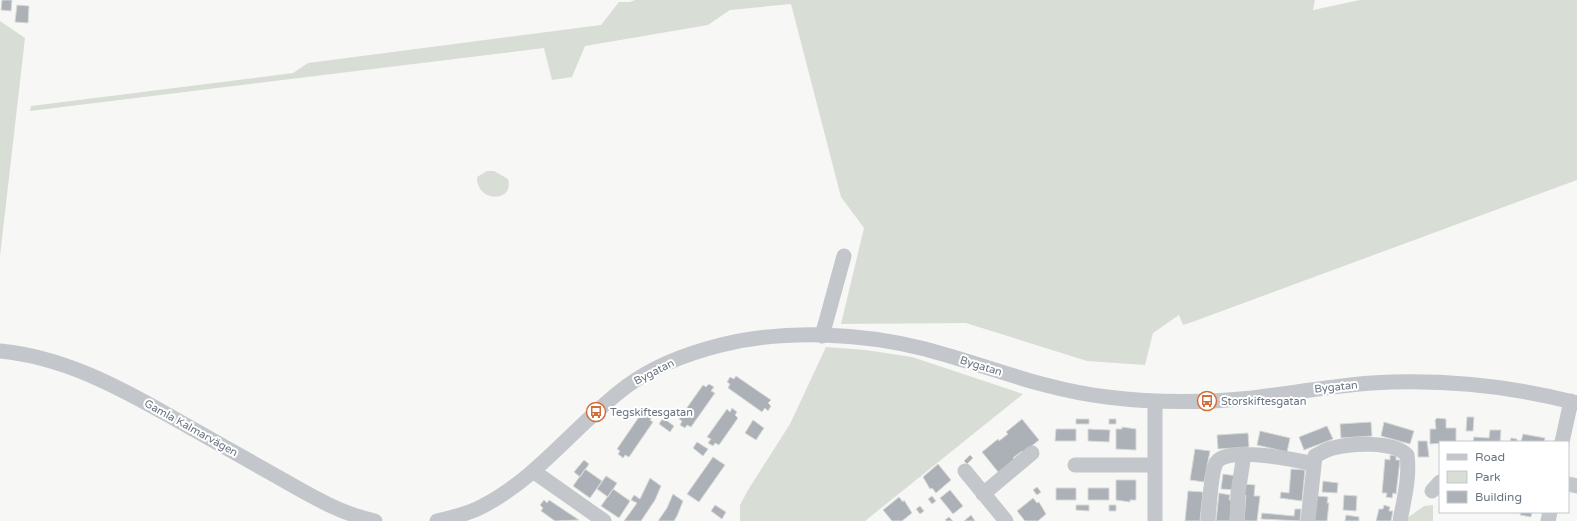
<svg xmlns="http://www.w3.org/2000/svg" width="1577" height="521" font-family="'Varela Round',sans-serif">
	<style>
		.green { fill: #d8ded6 }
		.building { fill: #abb1b7; stroke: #d9d9d7 }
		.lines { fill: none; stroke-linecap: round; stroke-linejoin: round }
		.minor { stroke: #c3c6ca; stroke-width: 15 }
		.labels { text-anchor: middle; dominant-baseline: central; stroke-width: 4; stroke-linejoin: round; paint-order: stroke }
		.street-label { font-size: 11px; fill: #697583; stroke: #fff }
		.poi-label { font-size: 11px; fill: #697583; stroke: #fff; text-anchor: start }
	</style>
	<rect width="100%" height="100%" fill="#f7f7f5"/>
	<path class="green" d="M 635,0 L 1315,0 L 1313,10 L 1360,0 L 1577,0 L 1577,180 L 1195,321 L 1183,325 L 1179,315 L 1153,333 L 1145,365 L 1087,361 L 966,323 L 841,324 L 864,228 L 841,197 L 791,4 L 730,10 L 708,25 L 585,46 L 572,77 L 552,80 L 544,48 L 30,111 L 31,106 L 293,73 L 308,63 L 601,25 L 619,2 L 630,2 Z
		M 0,21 L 25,38 L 0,256 Z
		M 487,171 L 494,171 L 508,179 C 515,203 476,203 477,177 Z
		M 826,347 L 866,350 L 912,357 L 1023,394 L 865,521 L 740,521 L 740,505 L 748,490 L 790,424 Z
		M 1433,505 L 1433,521 L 1403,521 L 1424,506 Z"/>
	<path class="building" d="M 2,0 L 12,0 L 11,11 L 1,10 Z
		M 17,5 L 29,6 L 28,23 L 15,22 Z
		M 736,376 L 771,400 L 768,403 L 771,406 L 768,411 L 765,408 L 762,412 L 728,388 L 730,384 L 727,382 L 730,377 L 734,379 Z
		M 709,384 L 714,387 L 711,391 L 715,393 L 691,427 L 687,425 L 685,428 L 680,425 L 682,421 L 679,419 L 703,385 L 706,387 Z
		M 732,408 L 737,412 L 735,415 L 738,418 L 719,445 L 715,443 L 713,446 L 708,443 L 711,439 L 707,437 L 727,409 L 730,412 Z
		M 647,413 L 652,417 L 650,420 L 653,422 L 629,457 L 625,455 L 623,458 L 618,454 L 620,451 L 617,449 L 641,414 L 645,417 Z
		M 1467,417 L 1474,417 L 1473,431 L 1466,431 Z
		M 663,418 L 674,426 L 670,432 L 659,424 Z
		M 1437,418 L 1446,419 L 1446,428 L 1456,428 L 1456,442 L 1430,444 L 1430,429 L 1436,429 L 1435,420 Z
		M 1022,419 L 1039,440 L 1023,453 L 1022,451 L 1013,458 L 1015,460 L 999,473 L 982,452 L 998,439 L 999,441 L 1008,434 L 1006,432 Z
		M 1076,419 L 1089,419 L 1089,424 L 1076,424 Z
		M 1109,419 L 1116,419 L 1116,424 L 1109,424 Z
		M 753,420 L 764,428 L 756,440 L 745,433 Z
		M 1371,422 L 1372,436 L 1341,438 L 1340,424 Z
		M 1384,422 L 1414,431 L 1410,444 L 1381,436 Z
		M 1327,426 L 1333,439 L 1304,450 L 1299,437 Z
		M 1122,427 L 1136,429 L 1136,450 L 1116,449 L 1116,429 L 1122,429 Z
		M 1056,429 L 1076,429 L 1076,441 L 1055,441 Z
		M 1088,429 L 1110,430 L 1109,442 L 1088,441 Z
		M 1490,430 L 1501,430 L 1500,442 L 1473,442 L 1474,437 L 1489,438 Z
		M 1260,431 L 1290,438 L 1287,452 L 1257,445 Z
		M 1248,433 L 1249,447 L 1218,449 L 1217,435 Z
		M 1523,434 L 1545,438 L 1544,442 L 1521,442 Z
		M 1511,438 L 1517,439 L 1517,442 L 1510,442 Z
		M 1418,441 L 1427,441 L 1429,457 L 1418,457 Z
		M 697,442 L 708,449 L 703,456 L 693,448 Z
		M 1195,449 L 1210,451 L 1204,482 L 1190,480 Z
		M 970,455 L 973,458 L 967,464 L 964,461 Z
		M 1390,455 L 1396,456 L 1396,460 L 1400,460 L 1396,494 L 1393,493 L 1392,498 L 1386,497 L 1387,493 L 1382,493 L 1385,459 L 1390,460 Z
		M 713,457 L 725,465 L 699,502 L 687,494 Z
		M 584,460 L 589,464 L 580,477 L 574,472 Z
		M 938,464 L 951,480 L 936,493 L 932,488 L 930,489 L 923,477 Z
		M 585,469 L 602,481 L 590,498 L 573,486 Z
		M 1291,469 L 1305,470 L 1302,501 L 1280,498 L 1281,492 L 1289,493 Z
		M 1223,474 L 1237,476 L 1236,490 L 1221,489 Z
		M 606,476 L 617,483 L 608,497 L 597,489 Z
		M 650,478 L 661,486 L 655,500 L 641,521 L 624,521 L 637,503 L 631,500 L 634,495 L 640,499 Z
		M 1116,480 L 1136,480 L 1136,500 L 1130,500 L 1130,502 L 1116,500 Z
		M 1323,481 L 1338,483 L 1337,493 L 1322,492 Z
		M 1242,484 L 1255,485 L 1254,496 L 1260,496 L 1257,521 L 1244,521 L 1246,495 L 1241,495 Z
		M 1037,487 L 1041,492 L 1037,495 L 1033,490 Z
		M 1056,488 L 1076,488 L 1076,500 L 1056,500 Z
		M 1088,488 L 1109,488 L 1109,500 L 1088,500 Z
		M 613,489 L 630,501 L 619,518 L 601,506 Z
		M 950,490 L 963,506 L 953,514 L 940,498 Z
		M 1188,491 L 1203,492 L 1200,521 L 1185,521 Z
		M 1219,493 L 1230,495 L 1229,500 L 1232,500 L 1230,521 L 1216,521 Z
		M 673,494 L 683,501 L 677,516 L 674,521 L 658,521 L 667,508 Z
		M 1344,495 L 1357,496 L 1356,511 L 1343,510 Z
		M 932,496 L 936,501 L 932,504 L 928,499 Z
		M 1317,496 L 1328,497 L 1327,503 L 1329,503 L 1327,521 L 1314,521 Z
		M 899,497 L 903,502 L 904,500 L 912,513 L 902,521 L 892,521 L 883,510 Z
		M 1033,498 L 1037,503 L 1039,502 L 1046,514 L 1038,521 L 1025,521 L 1017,511 Z
		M 544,500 L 547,503 L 549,500 L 579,520 L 555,521 L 541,511 L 543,508 L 540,505 Z
		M 715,505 L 726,512 L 722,519 L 711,511 Z
		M 1076,505 L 1089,505 L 1089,511 L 1076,510 Z
		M 1109,505 L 1116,505 L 1116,511 L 1109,511 Z
		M 1384,505 L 1390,507 L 1389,511 L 1393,511 L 1391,521 L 1376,521 L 1379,509 L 1383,509 Z
		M 920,506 L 924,511 L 920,514 L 916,509 Z
		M 1295,509 L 1301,509 L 1300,521 L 1261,519 L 1262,513 L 1294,516 Z
		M 1521,512 L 1532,512 L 1531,517 L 1520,515 Z
		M 971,515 L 975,521 L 964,521 Z
		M 1346,515 L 1359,517 L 1359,521 L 1345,521 Z
		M 949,517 L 953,521 L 946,521 L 945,520 Z"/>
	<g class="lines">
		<path class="minor" d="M 822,336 L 844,256
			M 0,351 C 62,357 115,385 168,415 C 202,434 235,453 269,472 C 303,491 337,513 375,521
			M 1562,442 L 1571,401
			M 1075,465 L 1155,465
			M 533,471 L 604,521
			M 965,471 L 1006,521
			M 1568,484 L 1577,486
			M 1432,491 L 1440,482
			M 983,494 L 1032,453
			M 437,521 C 453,517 469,514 483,506 C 539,477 577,423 627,386 C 654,366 689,353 721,345 C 785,329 862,333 925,349 C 986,365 1044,390 1107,397 C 1155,403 1203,403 1252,398 C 1292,393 1332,386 1372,383 C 1441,379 1511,386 1577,403
			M 1155,521 L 1155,402
			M 1208,521 C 1209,508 1211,473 1216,463 C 1226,445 1296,460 1314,464
			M 1237,521 L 1238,493 L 1244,454
			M 1308,521 L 1315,456 C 1321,453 1327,449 1333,448 C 1352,443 1393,441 1407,455 C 1410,477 1404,499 1400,521
			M 1548,521 L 1550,512"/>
	</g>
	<defs>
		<symbol id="bus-ring" viewBox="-11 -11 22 22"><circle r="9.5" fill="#fff" stroke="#d26e3a" stroke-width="1.5"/><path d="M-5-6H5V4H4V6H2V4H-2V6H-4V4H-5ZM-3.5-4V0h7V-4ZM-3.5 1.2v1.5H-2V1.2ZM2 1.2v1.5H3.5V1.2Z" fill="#d26e3a"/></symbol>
	</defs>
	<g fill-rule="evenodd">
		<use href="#bus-ring" x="1196" y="390" width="22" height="22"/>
		<use href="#bus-ring" x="585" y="401" width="22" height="22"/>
	</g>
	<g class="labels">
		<g class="street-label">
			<text transform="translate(981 366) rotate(17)">Bygatan</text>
			<text transform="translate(654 372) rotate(-27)">Bygatan</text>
			<text transform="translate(1336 387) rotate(-6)">Bygatan</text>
			<text transform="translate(191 428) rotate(29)">Gamla Kalmarvägen</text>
		</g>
		<g class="poi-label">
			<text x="1221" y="401">Storskiftesgatan</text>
			<text x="610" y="412">Tegskiftesgatan</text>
		</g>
	</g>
	<rect x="1439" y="441" width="130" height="72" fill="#ffffff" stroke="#c3c8cd"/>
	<rect x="1447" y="454" width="20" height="6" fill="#c3c6ca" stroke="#c3c8cd"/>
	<text x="1475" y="461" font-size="12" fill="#697583">Road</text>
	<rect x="1447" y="471" width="20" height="12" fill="#d8ded6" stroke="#c3c8cd"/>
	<text x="1475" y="481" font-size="12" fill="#697583">Park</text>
	<rect x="1447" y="491" width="20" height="12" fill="#abb1b7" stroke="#c3c8cd"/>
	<text x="1475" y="501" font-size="12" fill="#697583">Building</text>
</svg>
